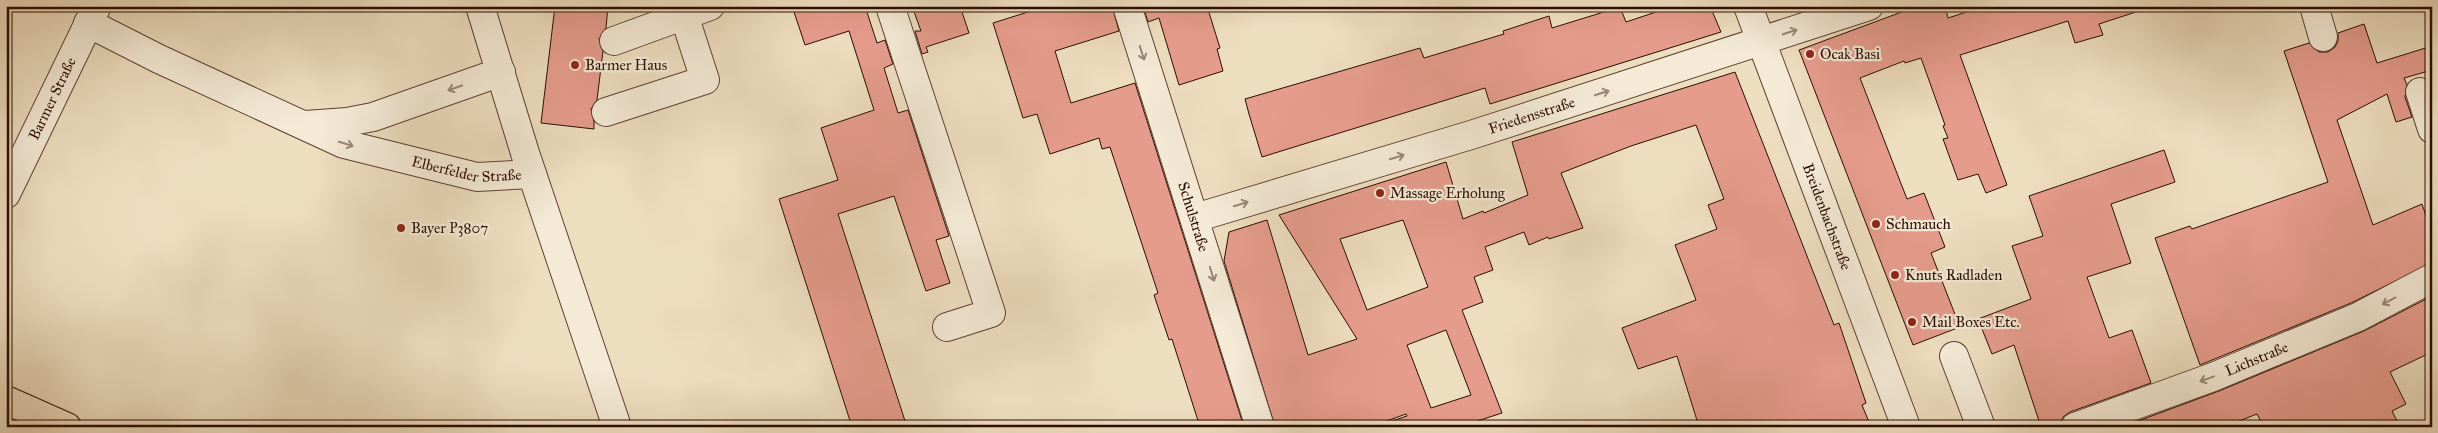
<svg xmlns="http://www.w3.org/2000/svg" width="2438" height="433" font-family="'IM FELL Great Primer',serif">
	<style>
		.building { fill: #e69c8d; stroke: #2a0c00; fill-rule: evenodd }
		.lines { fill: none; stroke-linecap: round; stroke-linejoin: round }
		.minor-casing { stroke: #5b4030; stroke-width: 30 }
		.major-casing { stroke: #2a0c00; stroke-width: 30 }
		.minor { stroke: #f4ead6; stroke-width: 28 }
		.major { stroke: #eedec0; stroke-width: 28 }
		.oneway { stroke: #998676 }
		.poi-dot { fill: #8f2418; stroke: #f4ead6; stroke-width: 2 }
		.labels { text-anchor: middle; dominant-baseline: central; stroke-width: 4.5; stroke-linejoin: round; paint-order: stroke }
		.poi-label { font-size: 15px; fill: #2a0c00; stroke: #f4ead6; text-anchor: start }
		.street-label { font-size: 15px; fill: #2a0c00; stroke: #f4ead6 }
	</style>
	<rect width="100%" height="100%" fill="#eedec0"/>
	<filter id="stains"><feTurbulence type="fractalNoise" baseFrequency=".004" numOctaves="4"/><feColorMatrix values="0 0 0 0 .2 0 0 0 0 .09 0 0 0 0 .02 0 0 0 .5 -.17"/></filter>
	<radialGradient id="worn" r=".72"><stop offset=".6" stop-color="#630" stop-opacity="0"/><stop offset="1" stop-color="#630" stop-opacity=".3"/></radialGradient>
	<path class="building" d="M 555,6 L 608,6 L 606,28 L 599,39 L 603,51 L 597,100 L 591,109 L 594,122 L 594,129 L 541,123 Z
		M 792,6 L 865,6 L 877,43 L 885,40 L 893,64 L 884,68 L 898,113 L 908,110 L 949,236 L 936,240 L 950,283 L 926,291 L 894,196 L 838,214 L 907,427 L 852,427 L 779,199 L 838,180 L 821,128 L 874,110 L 849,31 L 805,45 Z
		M 912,6 L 960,6 L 969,33 L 926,47 L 928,52 L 922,54 L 915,31 L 921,31 Z
		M 1030,6 L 1112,6 L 1119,31 L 1055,51 L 1071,103 L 1135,83 L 1244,427 L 1200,427 L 1172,339 L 1169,340 L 1154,295 L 1158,293 L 1110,147 L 1102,149 L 1099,138 L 1050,154 L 1037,114 L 1023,118 L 993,23 L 1031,11 Z
		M 1143,6 L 1207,6 L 1220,48 L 1217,49 L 1223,71 L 1179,85 L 1159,18 L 1148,22 Z
		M 1674,6 L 1710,6 L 1721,32 L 1490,104 L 1485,88 L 1262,157 L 1249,114 L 1245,99 L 1420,48 L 1424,58 L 1504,34 L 1503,31 L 1549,16 L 1552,28 L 1620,7 L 1626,22 Z
		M 1918,6 L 1945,6 L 1948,18 L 1985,6 L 2139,6 L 2139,11 L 2099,24 L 2103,35 L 2075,43 L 2068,21 L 1960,55 L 2007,185 L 1986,193 L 1978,174 L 1958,180 L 1943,139 L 1948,138 L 1943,126 L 1945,125 L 1921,58 L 1905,63 L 1904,61 L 1860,78 L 1907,199 L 1924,193 L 1945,247 L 1931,253 L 1960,327 L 1913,345 L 1799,50 Z
		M 2364,24 L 2377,63 L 2432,46 L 2432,70 L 2404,78 L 2407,85 L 2405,97 L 2412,117 L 2396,122 L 2387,94 L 2337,120 L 2373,225 L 2422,204 L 2432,233 L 2432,263 L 2351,303 L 2200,365 L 2155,238 L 2190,226 L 2192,229 L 2328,182 L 2284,51 L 2309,43 L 2319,52 L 2328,52 L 2335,47 L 2338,41 L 2338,33 Z
		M 1735,72 L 1834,325 L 1839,323 L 1866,403 L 1862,405 L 1871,427 L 1699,427 L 1677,356 L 1638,369 L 1622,328 L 1696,300 L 1675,245 L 1717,229 L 1708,205 L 1724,199 L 1696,125 L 1631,146 L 1561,173 L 1583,228 L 1549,239 L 1548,237 L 1529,245 L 1524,232 L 1485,247 L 1493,270 L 1474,277 L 1483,302 L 1462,310 L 1502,413 L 1459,427 L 1390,427 L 1389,422 L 1407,416 L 1406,414 L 1370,427 L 1275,427 L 1224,261 L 1229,232 L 1267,220 L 1308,355 L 1357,339 L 1279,215 L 1446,162 L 1463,219 L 1483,211 L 1484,213 L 1528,195 L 1512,142 ZM 1403,220 L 1428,287 L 1367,310 L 1340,239 ZM 1446,330 L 1471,395 L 1431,408 L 1407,345 Z
		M 2164,150 L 2175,182 L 2111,204 L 2131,263 L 2087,277 L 2109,338 L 2132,330 L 2151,383 L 2070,412 L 2063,417 L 2060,427 L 2041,427 L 2014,345 L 1992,354 L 1978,319 L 2031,299 L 2012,246 L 2043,236 L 2029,196 Z
		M 2432,296 L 2432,352 L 2390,372 L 2406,404 L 2392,411 L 2400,427 L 2264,427 L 2257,414 L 2224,427 L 2122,427 L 2219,391 L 2364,331 Z"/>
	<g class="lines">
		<defs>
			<g id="minor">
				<path d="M 480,6 L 525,153 L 617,427"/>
				<path d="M 890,6 L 991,313 L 947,327"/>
				<path id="s1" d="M 1127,6 L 1260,427"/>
				<path id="s2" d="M 1748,6 L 1906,427"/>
				<path d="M 2314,6 L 2323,37"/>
				<path id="s3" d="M 88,23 L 159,59 L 344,144 L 477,177 L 532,174"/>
				<path d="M 614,41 L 710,6"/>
				<path d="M 2420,92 L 2432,129"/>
				<path d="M 606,112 L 705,80 L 684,15"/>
				<path d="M 305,125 L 347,122 L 373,117 L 501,72"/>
				<path id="s4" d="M 6,194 L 96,8"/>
				<path id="s5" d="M 1195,218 L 1471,135 L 1869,6"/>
				<path d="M 1954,356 L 1981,427"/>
				<path id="s6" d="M 2075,427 L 2213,377 L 2358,317 L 2432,278"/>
			</g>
			<path id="major" d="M 6,400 L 67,427"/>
		</defs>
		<use href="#minor" class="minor-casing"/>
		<use href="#major" class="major-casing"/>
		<use href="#minor" class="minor"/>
		<use href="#major" class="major"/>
	</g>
	<defs><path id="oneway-shaft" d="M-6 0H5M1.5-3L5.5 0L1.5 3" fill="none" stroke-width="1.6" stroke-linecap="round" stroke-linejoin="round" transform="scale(1.25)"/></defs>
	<g class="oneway">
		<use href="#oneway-shaft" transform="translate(1790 32) rotate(-18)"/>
		<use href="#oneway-shaft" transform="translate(1142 53) rotate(72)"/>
		<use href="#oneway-shaft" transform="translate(455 88) rotate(161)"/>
		<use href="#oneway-shaft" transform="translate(1602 93) rotate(-18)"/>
		<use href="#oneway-shaft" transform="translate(346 144) rotate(17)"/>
		<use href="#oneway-shaft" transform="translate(1397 157) rotate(-17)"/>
		<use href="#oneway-shaft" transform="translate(1241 204) rotate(-17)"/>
		<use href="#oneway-shaft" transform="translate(1212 274) rotate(73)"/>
		<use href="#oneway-shaft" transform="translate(2389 301) rotate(152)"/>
		<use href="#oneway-shaft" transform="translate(2207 379) rotate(160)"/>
	</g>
	<g class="poi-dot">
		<circle cx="1810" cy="54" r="5"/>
		<circle cx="575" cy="65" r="5"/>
		<circle cx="1380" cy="193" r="5"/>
		<circle cx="1876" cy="224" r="5"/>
		<circle cx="401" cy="228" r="5"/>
		<circle cx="1895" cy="275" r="5"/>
		<circle cx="1912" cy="322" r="5"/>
	</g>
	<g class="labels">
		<g class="poi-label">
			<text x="1820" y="54">Ocak Basi</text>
			<text x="585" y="65">Barmer Haus</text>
			<text x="1390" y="193">Massage Erholung</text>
			<text x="1886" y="224">Schmauch</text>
			<text x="411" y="228">Bayer P3807</text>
			<text x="1905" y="275">Knuts Radladen</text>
			<text x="1922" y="322">Mail Boxes Etc.</text>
		</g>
		<g class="street-label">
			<text stroke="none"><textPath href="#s4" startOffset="106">Barmer Straße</textPath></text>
			<text stroke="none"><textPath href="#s5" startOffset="352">Friedensstraße</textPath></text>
			<text stroke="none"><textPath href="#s3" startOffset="409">Elberfelder Straße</textPath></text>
			<text stroke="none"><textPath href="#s1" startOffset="221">Schulstraße</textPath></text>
			<text stroke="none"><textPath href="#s2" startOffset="225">Breidenbachstraße</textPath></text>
			<text stroke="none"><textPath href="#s6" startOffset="194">Lichstraße</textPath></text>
		</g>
	</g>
	<rect width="2438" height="433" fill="none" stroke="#eedec0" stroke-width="25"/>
	<rect x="8" y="8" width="2423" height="418" fill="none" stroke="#2a0c00" stroke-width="2.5"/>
	<rect x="12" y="12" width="2413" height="408" fill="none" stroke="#2a0c00"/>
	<rect width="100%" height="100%" filter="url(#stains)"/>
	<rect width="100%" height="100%" fill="url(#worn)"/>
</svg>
